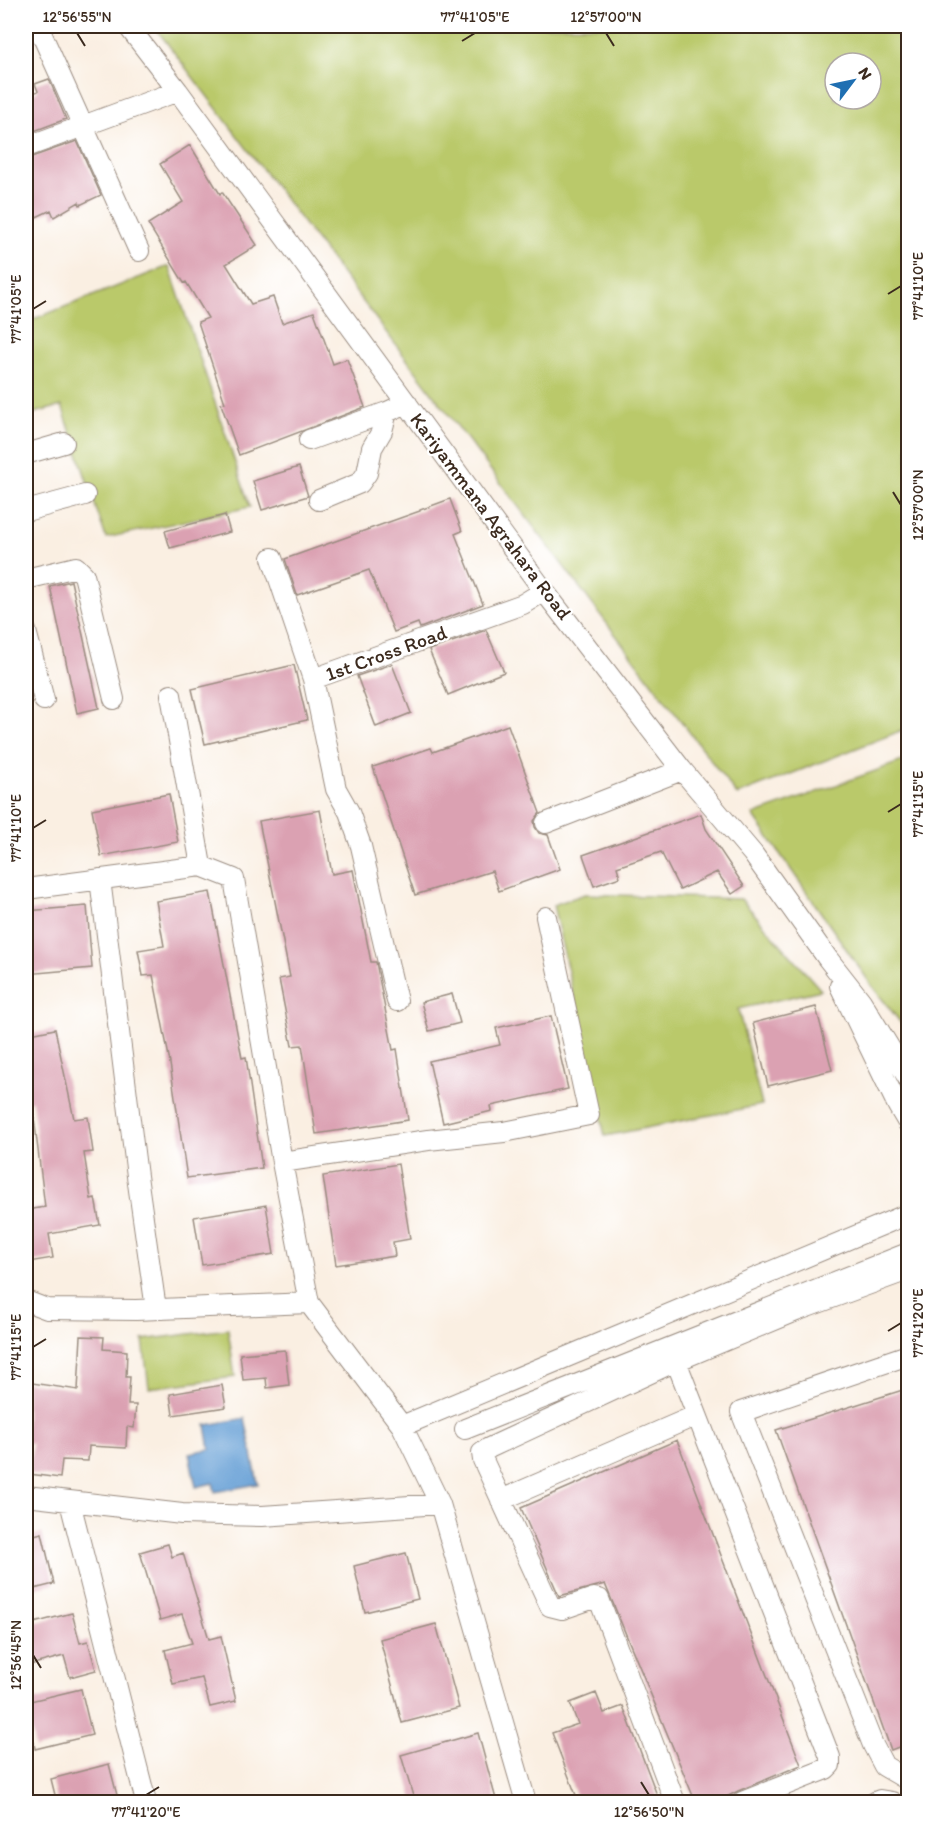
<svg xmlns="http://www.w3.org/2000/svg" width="934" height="1828" font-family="Itim,sans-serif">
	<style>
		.green { fill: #bac96b; stroke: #7a7a44; stroke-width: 1.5; fill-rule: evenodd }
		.water { fill: #67a0d6; stroke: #51657a; stroke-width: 1.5 }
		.building { fill: #dba1b2 }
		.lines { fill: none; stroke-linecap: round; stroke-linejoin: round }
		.minor-casing { stroke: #9a8c80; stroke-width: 22 }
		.minor { stroke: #fff; stroke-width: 20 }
		.ticks { fill: none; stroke: #3b2a1e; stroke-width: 2 }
		.labels { text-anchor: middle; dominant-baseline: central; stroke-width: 4.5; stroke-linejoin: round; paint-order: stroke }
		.street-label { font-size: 20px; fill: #3b2a1e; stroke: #fff }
		.neatline { fill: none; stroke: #3b2a1e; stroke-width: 2 }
		.ticks-label { font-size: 15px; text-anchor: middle; fill: #3b2a1e }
	</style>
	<rect width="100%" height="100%" fill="#fff"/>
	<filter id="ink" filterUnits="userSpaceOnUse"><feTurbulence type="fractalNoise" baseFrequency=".0167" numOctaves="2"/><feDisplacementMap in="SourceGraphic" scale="12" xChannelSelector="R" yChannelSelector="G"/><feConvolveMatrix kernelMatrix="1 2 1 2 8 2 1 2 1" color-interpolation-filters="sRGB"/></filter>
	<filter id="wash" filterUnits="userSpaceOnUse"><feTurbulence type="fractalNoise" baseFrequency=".008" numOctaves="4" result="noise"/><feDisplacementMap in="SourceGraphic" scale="24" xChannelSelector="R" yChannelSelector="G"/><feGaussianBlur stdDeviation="1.35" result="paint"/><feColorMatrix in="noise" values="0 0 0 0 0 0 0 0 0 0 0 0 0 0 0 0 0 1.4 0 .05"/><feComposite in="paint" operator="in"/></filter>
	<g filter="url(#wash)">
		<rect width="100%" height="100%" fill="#faefe2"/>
		<path class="green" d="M 154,26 L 908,26 L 908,728 L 737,795 ZM 835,63 L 871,63 L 871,99 L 835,99 Z
			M 169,266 L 250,507 L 106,538 L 62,406 L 26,415 L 26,322 Z
			M 908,759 L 908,1032 L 872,986 L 753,815 Z
			M 585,894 L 741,899 L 821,990 L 738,1009 L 762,1105 L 605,1136 L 553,905 Z
			M 228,1329 L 235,1377 L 149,1388 L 143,1340 Z"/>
		<path class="water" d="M 245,1418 L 258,1484 L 215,1492 L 213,1483 L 196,1487 L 189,1453 L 210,1449 L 206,1425 Z"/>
		<g id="blocks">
			<path class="building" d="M 49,79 L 66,119 L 26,134 L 26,96 L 38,91 L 35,84 Z
				M 77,141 L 101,195 L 80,205 L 79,202 L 54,217 L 51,210 L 26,222 L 26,159 Z
				M 190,145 L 220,194 L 222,192 L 257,245 L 226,264 L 251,304 L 273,297 L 282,323 L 314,312 L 333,364 L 347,359 L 365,407 L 239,455 L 221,404 L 225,403 L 198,322 L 208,318 L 186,282 L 184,283 L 148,224 L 183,202 L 160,164 Z
				M 299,467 L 308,496 L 262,510 L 253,481 Z
				M 450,499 L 462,531 L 455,534 L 483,604 L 420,628 L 418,623 L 394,632 L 369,570 L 297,595 L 285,559 L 420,511 L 420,510 Z
				M 225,515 L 230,532 L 170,548 L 165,531 Z
				M 71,581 L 99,708 L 77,713 L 50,586 Z
				M 486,630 L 504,672 L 448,695 L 429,650 Z
				M 392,664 L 411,713 L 376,727 L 357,676 Z
				M 294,665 L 307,720 L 205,744 L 192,689 Z
				M 508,725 L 540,813 L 534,821 L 535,827 L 539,833 L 548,835 L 560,869 L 499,891 L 492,871 L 415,895 L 373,767 L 431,748 L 433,752 Z
				M 169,794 L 178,842 L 101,856 L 92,809 Z
				M 320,810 L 332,874 L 353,870 L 371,962 L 376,962 L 393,1050 L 397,1049 L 408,1120 L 316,1134 L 302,1045 L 292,1046 L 279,979 L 290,977 L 259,821 Z
				M 701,814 L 706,829 L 744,886 L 732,894 L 717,872 L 680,890 L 661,852 L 617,867 L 620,877 L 594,886 L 583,855 Z
				M 210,892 L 242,1058 L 246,1057 L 262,1168 L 187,1178 L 169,1057 L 153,975 L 143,976 L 138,950 L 164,946 L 156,901 Z
				M 87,906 L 92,968 L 26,974 L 26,911 Z
				M 452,994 L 460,1023 L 429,1031 L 421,1002 Z
				M 816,1007 L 832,1070 L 768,1086 L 753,1023 Z
				M 551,1016 L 568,1089 L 491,1106 L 492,1111 L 443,1123 L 429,1061 L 500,1045 L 496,1028 Z
				M 55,1029 L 74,1119 L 88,1117 L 93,1152 L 84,1153 L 91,1199 L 95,1198 L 100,1225 L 49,1234 L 53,1258 L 29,1262 L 27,1249 L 26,1249 L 26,1210 L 45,1207 L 32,1101 L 28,1102 L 26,1091 L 26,1035 Z
				M 398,1164 L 410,1239 L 393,1242 L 395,1256 L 336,1265 L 323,1176 Z
				M 266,1205 L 274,1254 L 202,1265 L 194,1217 Z
				M 81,1336 L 104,1337 L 103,1349 L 127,1351 L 126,1377 L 130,1377 L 128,1405 L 136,1405 L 134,1428 L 127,1427 L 126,1448 L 89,1446 L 88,1461 L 62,1460 L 60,1478 L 29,1474 L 32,1444 L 26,1443 L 26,1382 L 78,1390 Z
				M 285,1350 L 289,1385 L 267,1388 L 266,1378 L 243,1380 L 240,1354 Z
				M 222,1385 L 226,1407 L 173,1415 L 170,1394 Z
				M 909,1388 L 909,1743 L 891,1750 L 776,1430 Z
				M 677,1440 L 801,1765 L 738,1791 L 715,1803 L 696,1803 L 605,1584 L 559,1596 L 521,1508 Z
				M 42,1533 L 54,1584 L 26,1591 L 26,1537 Z
				M 168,1544 L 172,1557 L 183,1553 L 209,1639 L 221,1636 L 236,1701 L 210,1707 L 202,1678 L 173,1684 L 165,1650 L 192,1643 L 182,1614 L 160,1620 L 140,1552 Z
				M 406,1553 L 418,1599 L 365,1612 L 354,1566 Z
				M 72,1613 L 80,1643 L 88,1641 L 96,1670 L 70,1677 L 64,1656 L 26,1666 L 26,1625 Z
				M 436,1624 L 459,1708 L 402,1723 L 380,1639 Z
				M 81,1689 L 92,1735 L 35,1749 L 26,1702 Z
				M 596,1693 L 604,1713 L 623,1706 L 660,1803 L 579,1803 L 552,1733 L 578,1724 L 570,1703 Z
				M 478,1733 L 497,1803 L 415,1803 L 401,1755 Z
				M 109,1764 L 119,1803 L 57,1803 L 51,1779 Z"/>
		</g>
	</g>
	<g filter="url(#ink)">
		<use href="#blocks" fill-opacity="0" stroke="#9a8c80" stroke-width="1.5"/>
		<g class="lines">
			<defs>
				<path id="minor" d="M 38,26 L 139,251
					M 128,26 L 178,91 L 544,591 L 682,770 L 753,854 L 828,959 L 861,1001 L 908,1078
					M 26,147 L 178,91
					M 309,440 L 387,412
					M 26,454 L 64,443
					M 319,500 L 360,483 L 367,473 L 372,448 L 382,431 L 387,412 L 407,403
					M 26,511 L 85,495
					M 272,558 L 313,679 L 336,789 L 349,812 L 361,846 L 397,1001
					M 26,579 L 76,567 L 84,575 L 114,699
					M 26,631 L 44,700
					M 313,679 L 523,604 L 544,591
					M 171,695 L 201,866
					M 546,823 L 682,770
					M 100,879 L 137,1176 L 156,1309
					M 26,889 L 201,866 L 234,879 L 282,1162 L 309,1303 L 402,1426 L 440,1504 L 526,1802
					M 840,986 L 898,1106 L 908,1123
					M 282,1162 L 428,1140 L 504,1132 L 589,1115 L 546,917
					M 26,1301 L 47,1309 L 136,1310 L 309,1303
					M 908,1355 L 741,1412 L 873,1745 L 884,1766 L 908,1780
					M 676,1361 L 830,1757 L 830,1765 L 826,1769 L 742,1802
					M 402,1426 L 908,1214
					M 465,1429 L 908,1253
					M 26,1496 L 182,1514 L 262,1516 L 440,1504
					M 501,1500 L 697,1415
					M 70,1502 L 146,1802
					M 675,1802 L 599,1599 L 594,1598 L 562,1609 L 550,1606 L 483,1460 L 482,1453 L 489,1448 L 676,1361 L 796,1311 L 908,1270
					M 875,1802 L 880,1800 L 892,1802"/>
			</defs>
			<use href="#minor" class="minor-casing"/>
			<use href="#minor" class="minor"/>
		</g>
	</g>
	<path class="ticks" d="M 77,33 L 85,46M 606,33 L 614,46M 462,41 L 475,33M 888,294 L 901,286M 33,309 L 46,301M 893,492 L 901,505M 888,812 L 901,804M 33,828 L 46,820M 888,1331 L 901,1323M 33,1347 L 46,1339M 33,1655 L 41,1668M 641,1782 L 649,1795M 146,1795 L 159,1787"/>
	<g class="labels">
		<g class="street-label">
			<text transform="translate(491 516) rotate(53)">Kariyammana Agrahara Road</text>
			<text transform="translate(386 653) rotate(-20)">1st Cross Road</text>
		</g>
	</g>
	<rect width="934" height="1828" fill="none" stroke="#fff" stroke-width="66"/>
	<g transform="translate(853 81) rotate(58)"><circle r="28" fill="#ffffff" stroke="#b1aaa5" stroke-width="1.5"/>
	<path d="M0-4.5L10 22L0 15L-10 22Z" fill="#1f6fb2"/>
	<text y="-9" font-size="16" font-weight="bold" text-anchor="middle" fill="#3b2a1e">N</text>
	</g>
	<rect x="33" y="33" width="868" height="1762" class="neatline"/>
	<g class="ticks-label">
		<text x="77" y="22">12°56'55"N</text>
		<text x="475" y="22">77°41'05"E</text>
		<text x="606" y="22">12°57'00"N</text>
		<text transform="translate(918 286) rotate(-90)" y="5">77°41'10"E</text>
		<text transform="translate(16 309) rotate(-90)" y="5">77°41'05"E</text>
		<text transform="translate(918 505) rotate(-90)" y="5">12°57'00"N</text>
		<text transform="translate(918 804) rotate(-90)" y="5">77°41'15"E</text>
		<text transform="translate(16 828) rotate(-90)" y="5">77°41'10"E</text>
		<text transform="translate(918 1323) rotate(-90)" y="5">77°41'20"E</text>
		<text transform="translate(16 1347) rotate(-90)" y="5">77°41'15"E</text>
		<text transform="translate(16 1655) rotate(-90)" y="5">12°56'45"N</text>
		<text x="146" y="1817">77°41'20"E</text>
		<text x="649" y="1817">12°56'50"N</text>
	</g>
</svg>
